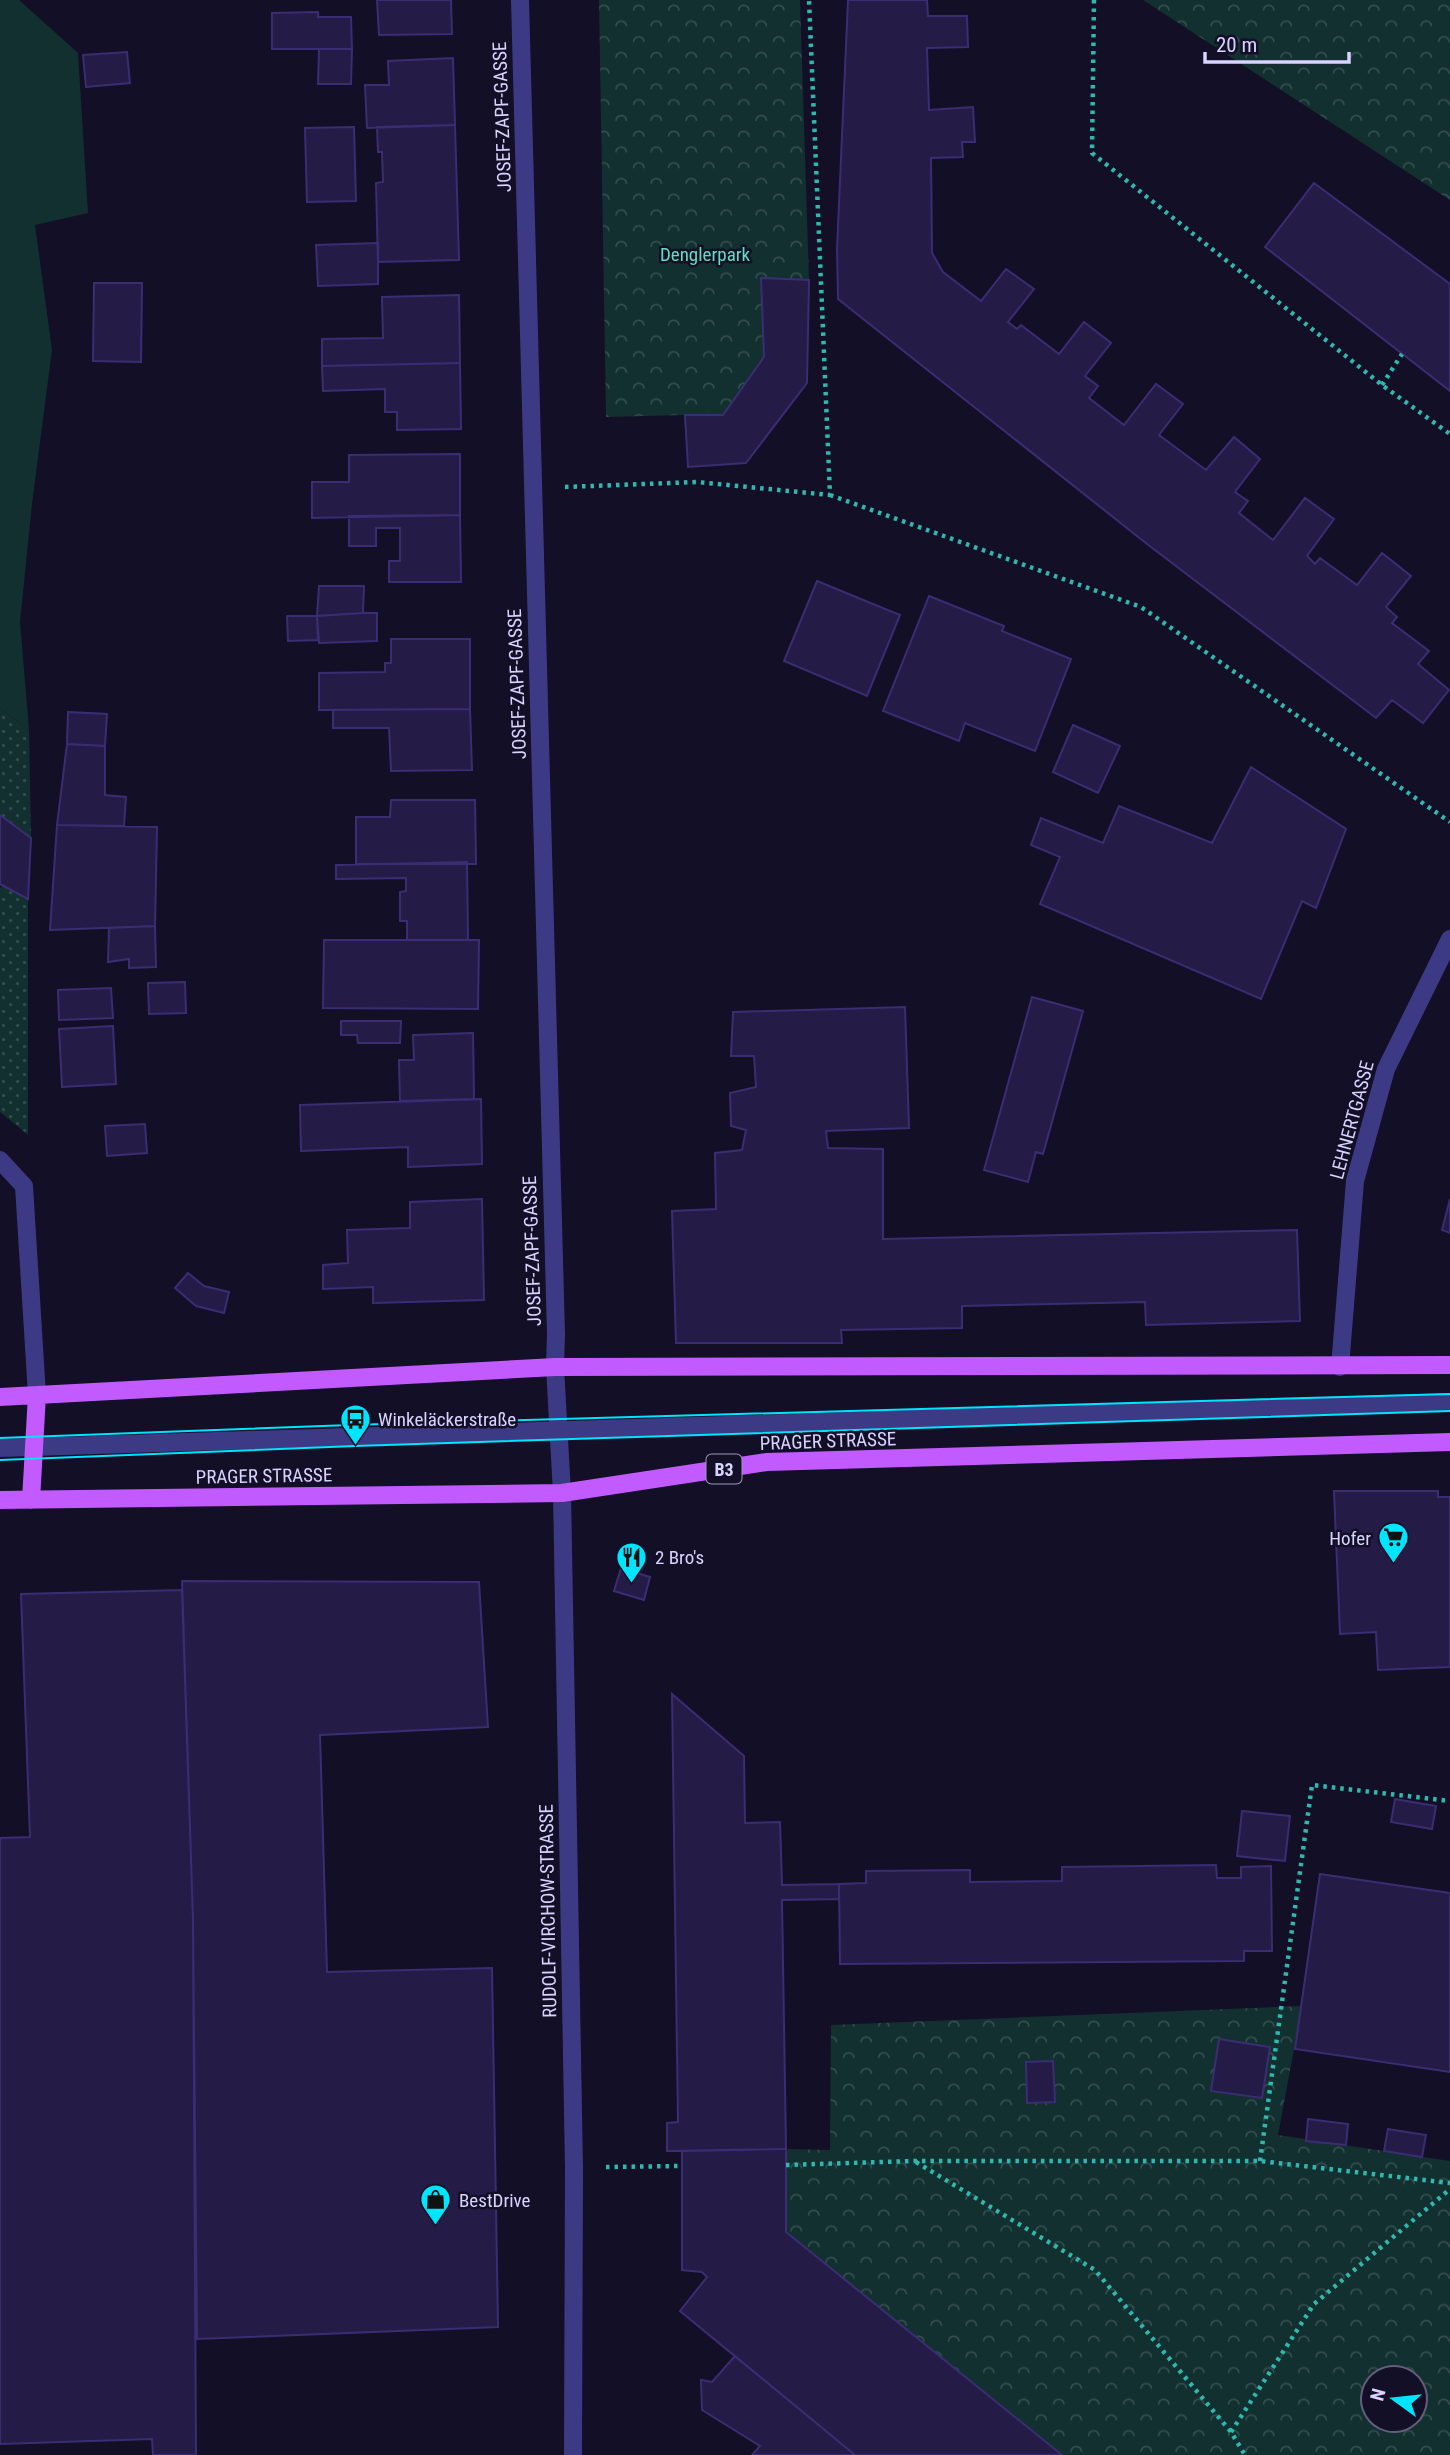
<svg xmlns="http://www.w3.org/2000/svg" width="1450" height="2455" font-family="'Roboto Condensed',sans-serif">
	<style>
		.grass { fill: #12302f }
		.forest { fill: url(#forest-crowns); fill-rule: evenodd }
		.garden { fill: url(#garden-dots) }
		.building { fill: #241b47; stroke: #3b2d73; stroke-width: 2 }
		.lines { fill: none; stroke-linecap: round; stroke-linejoin: round }
		.path { stroke: #2fb8b0; stroke-width: 4.5; stroke-dasharray: 3.5 5; stroke-linecap: butt }
		.minor { stroke: #3d3a85; stroke-width: 18 }
		.major { stroke: #c25bff; stroke-width: 18 }
		.tram { stroke: #00e5ff; stroke-width: 2 }
		.labels { text-anchor: middle; dominant-baseline: central; stroke-width: 5; stroke-linejoin: round; paint-order: stroke }
		.shield { fill: #130f26; stroke: #9e99be; stroke-width: 2 }
		.shield-label { font-size: 18px; font-weight: bold; fill: #d9d4ff }
		.street-label { font-size: 19px; fill: #d9d4ff; stroke: #130f26 }
		.park-label { font-size: 19px; fill: #5fe0c0; stroke: #130f26 }
		.poi-label { font-size: 19px; fill: #d9d4ff; stroke: #130f26; text-anchor: start }
	</style>
	<defs>
		<pattern id="forest-crowns" width="20" height="18" patternUnits="userSpaceOnUse" patternTransform="scale(1.75)"><rect width="20" height="18" fill="#12302f"/><path d="M2 6a3 3 0 1 1 6 0M12 15a3 3 0 1 1 6 0" fill="none" stroke="#344d4e"/></pattern>
		<pattern id="garden-dots" width="8" height="8" patternUnits="userSpaceOnUse" patternTransform="scale(1.75)"><rect width="8" height="8" fill="#12302f"/><path d="M2 2h.1M6 6h.1" fill="none" stroke="#344d4e" stroke-width="1.8" stroke-linecap="round"/></pattern>
	</defs>
	<rect width="100%" height="100%" fill="#130f26"/>
	<path class="grass" d="M 0,0 L 19,0 L 78,53 L 88,213 L 35,225 L 52,350 L 32,504 L 20,622 L 29,730 L 0,708 Z"/>
	<path class="forest" d="M 599,0 L 800,0 L 809,280 L 807,383 L 746,463 L 688,467 L 684,415 L 606,417 Z
		M 1143,0 L 1450,0 L 1450,200 Z
		M 1302,2006 L 1278,2135 L 1450,2161 L 1450,2455 L 1062,2455 L 786,2232 L 786,2149 L 830,2150 L 831,2025 ZM 1373,2378 L 1415,2378 L 1415,2420 L 1373,2420 Z"/>
	<path class="garden" d="M 0,708 L 29,730 L 31,838 L 0,815 Z
		M 3,886 L 28,899 L 28,1135 L 0,1112 L 0,888 Z"/>
	<path class="building" d="M 377,0 L 451,0 L 452,34 L 379,35 Z
		M 848,0 L 927,0 L 928,16 L 967,16 L 968,47 L 927,48 L 929,110 L 973,107 L 975,142 L 962,142 L 963,157 L 931,158 L 932,253 L 943,272 L 981,301 L 1006,269 L 1034,289 L 1008,322 L 1017,329 L 1021,325 L 1059,354 L 1084,322 L 1111,343 L 1085,376 L 1098,386 L 1089,398 L 1124,425 L 1156,384 L 1183,404 L 1159,435 L 1206,470 L 1234,437 L 1260,459 L 1235,492 L 1248,501 L 1239,513 L 1273,540 L 1305,498 L 1334,519 L 1307,556 L 1315,564 L 1320,558 L 1357,585 L 1382,553 L 1411,576 L 1386,607 L 1397,617 L 1392,623 L 1429,651 L 1418,664 L 1449,690 L 1423,723 L 1392,700 L 1376,718 L 1147,544 L 838,299 L 837,249 Z
		M 318,12 L 318,17 L 351,17 L 352,49 L 272,49 L 272,13 Z
		M 319,49 L 352,49 L 351,84 L 318,84 Z
		M 127,52 L 130,83 L 86,87 L 83,55 Z
		M 453,58 L 455,125 L 367,128 L 365,85 L 389,85 L 388,61 Z
		M 455,125 L 459,260 L 378,262 L 376,183 L 383,182 L 382,152 L 378,152 L 377,127 Z
		M 354,127 L 356,201 L 307,202 L 305,128 Z
		M 1314,183 L 1450,284 L 1450,391 L 1265,247 Z
		M 378,243 L 378,284 L 318,286 L 316,245 Z
		M 761,278 L 809,280 L 807,383 L 746,463 L 688,467 L 685,415 L 723,415 L 764,357 Z
		M 94,283 L 142,283 L 141,362 L 93,361 Z
		M 459,295 L 460,363 L 322,366 L 322,339 L 383,338 L 382,297 Z
		M 460,363 L 461,429 L 397,430 L 397,412 L 385,412 L 385,389 L 323,391 L 322,366 Z
		M 460,454 L 460,515 L 312,518 L 312,482 L 349,482 L 349,455 Z
		M 460,515 L 461,582 L 389,582 L 389,561 L 400,561 L 400,528 L 376,528 L 376,546 L 349,546 L 349,516 Z
		M 817,581 L 900,615 L 867,696 L 784,661 Z
		M 319,586 L 364,586 L 363,613 L 317,616 Z
		M 929,596 L 1004,626 L 1002,631 L 1071,659 L 1035,751 L 965,723 L 959,741 L 883,711 Z
		M 363,613 L 377,613 L 377,641 L 319,643 L 317,616 Z
		M 287,616 L 317,616 L 318,640 L 288,641 Z
		M 391,639 L 470,639 L 470,709 L 319,710 L 319,673 L 385,672 L 385,663 L 391,663 Z
		M 470,709 L 472,770 L 391,771 L 389,728 L 333,728 L 333,710 Z
		M 68,712 L 107,714 L 105,746 L 67,744 Z
		M 1073,725 L 1120,746 L 1098,793 L 1053,772 Z
		M 67,744 L 105,746 L 105,795 L 126,797 L 124,826 L 57,825 Z
		M 1251,767 L 1346,829 L 1316,908 L 1302,901 L 1261,999 L 1040,904 L 1060,857 L 1031,845 L 1041,818 L 1103,843 L 1119,806 L 1212,843 Z
		M 391,800 L 475,800 L 476,864 L 356,864 L 356,817 L 390,817 Z
		M 0,815 L 31,838 L 28,899 L 0,884 Z
		M 57,825 L 157,827 L 155,926 L 50,930 Z
		M 467,862 L 468,940 L 407,940 L 407,921 L 400,921 L 400,892 L 406,891 L 406,878 L 336,879 L 336,865 Z
		M 155,926 L 156,967 L 129,968 L 129,959 L 108,962 L 109,928 Z
		M 324,940 L 479,940 L 478,1009 L 323,1008 Z
		M 185,982 L 186,1013 L 149,1014 L 148,983 Z
		M 111,988 L 113,1018 L 59,1020 L 58,990 Z
		M 1032,997 L 1083,1011 L 1043,1154 L 1036,1152 L 1028,1182 L 984,1170 Z
		M 905,1007 L 909,1128 L 826,1131 L 828,1148 L 883,1149 L 883,1239 L 1297,1230 L 1300,1321 L 1146,1325 L 1145,1302 L 962,1306 L 962,1328 L 841,1330 L 842,1343 L 676,1343 L 672,1211 L 716,1209 L 715,1153 L 742,1150 L 746,1130 L 731,1126 L 730,1093 L 756,1087 L 754,1056 L 731,1056 L 733,1012 Z
		M 341,1021 L 401,1021 L 400,1043 L 358,1043 L 357,1035 L 341,1035 Z
		M 113,1026 L 116,1084 L 62,1087 L 59,1029 Z
		M 473,1033 L 474,1099 L 400,1101 L 399,1060 L 414,1060 L 413,1035 Z
		M 481,1099 L 482,1164 L 408,1167 L 408,1147 L 301,1151 L 300,1105 Z
		M 145,1124 L 147,1153 L 107,1156 L 105,1126 Z
		M 482,1199 L 484,1300 L 373,1303 L 373,1287 L 323,1289 L 323,1265 L 348,1263 L 347,1230 L 410,1228 L 410,1202 Z
		M 1450,1199 L 1450,1233 L 1442,1230 Z
		M 188,1273 L 204,1286 L 229,1292 L 224,1313 L 196,1306 L 175,1288 Z
		M 1334,1491 L 1438,1491 L 1438,1497 L 1450,1497 L 1450,1667 L 1378,1670 L 1376,1632 L 1340,1634 Z
		M 621,1568 L 650,1577 L 644,1600 L 614,1591 Z
		M 182,1581 L 479,1582 L 488,1727 L 320,1735 L 327,1972 L 492,1968 L 498,2327 L 197,2339 L 193,1920 Z
		M 182,1590 L 193,1920 L 196,2455 L 153,2455 L 152,2439 L 0,2444 L 0,1838 L 30,1837 L 21,1594 Z
		M 672,1694 L 744,1756 L 745,1823 L 780,1822 L 782,1885 L 839,1884 L 839,1899 L 782,1900 L 786,2149 L 667,2151 L 667,2123 L 678,2122 Z
		M 1395,1799 L 1436,1806 L 1432,1829 L 1391,1822 Z
		M 1242,1811 L 1290,1816 L 1285,1861 L 1237,1856 Z
		M 1216,1865 L 1217,1878 L 1241,1878 L 1241,1867 L 1271,1866 L 1272,1951 L 1244,1951 L 1244,1961 L 840,1964 L 839,1884 L 866,1883 L 866,1871 L 970,1870 L 970,1882 L 1062,1881 L 1062,1867 Z
		M 1320,1874 L 1450,1893 L 1450,2072 L 1295,2049 Z
		M 1219,2039 L 1270,2047 L 1262,2098 L 1211,2091 Z
		M 1053,2061 L 1055,2102 L 1027,2103 L 1026,2062 Z
		M 1308,2119 L 1348,2124 L 1346,2145 L 1306,2141 Z
		M 1388,2129 L 1426,2135 L 1422,2157 L 1384,2151 Z
		M 786,2149 L 786,2232 L 1062,2455 L 855,2455 L 680,2311 L 707,2277 L 702,2272 L 682,2270 L 682,2151 Z
		M 735,2356 L 855,2455 L 752,2455 L 760,2446 L 702,2410 L 701,2380 L 712,2382 Z"/>
	<g class="lines">
		<path class="path" d="M 1094,0 L 1092,153 L 1382,385 L 1450,434
			M 1382,385 L 1402,354
			M 565,487 L 697,482 L 830,495 L 809,0
			M 830,495 L 1141,607 L 1450,822
			M 1260,2161 L 1312,1785 L 1450,1801
			M 916,2162 L 1095,2270 L 1231,2432 L 1245,2455
			M 786,2165 L 914,2161 L 1260,2161 L 1450,2183
			M 606,2167 L 681,2166
			M 1231,2432 L 1314,2304 L 1450,2189"/>
		<path class="minor" d="M 520,0 L 556,1334 L 555,1367 L 562,1493 L 574,2168 L 573,2455
			M 0,1160 L 24,1186 L 37,1395
			M 1340,1367 L 1355,1181 L 1386,1069 L 1450,939
			M 0,1448 L 1450,1402"/>
		<path class="major" d="M 0,1397 L 555,1367 L 1450,1365
			M 0,1500 L 562,1493 L 767,1462 L 1450,1442
			M 31,1500 L 37,1395"/>
		<path class="tram" d="M 0,1438 L 350,1425 L 1450,1394
			M 0,1460 L 355,1446 L 1450,1411"/>
	</g>
	<defs>
		<symbol id="bus-pin" viewBox="-11 -11 22 30"><path d="M0 17L-7.5 6A9.5 9.5 0 1 1 7.5 6Z" fill="#00e5ff" stroke="#130f26"/><path d="M-5-6H5V4H4V6H2V4H-2V6H-4V4H-5ZM-3.5-4V0h7V-4ZM-3.5 1.2v1.5H-2V1.2ZM2 1.2v1.5H3.5V1.2Z" fill="#111"/></symbol>
		<symbol id="supermarket-pin" viewBox="-11 -11 22 30"><path d="M0 17L-7.5 6A9.5 9.5 0 1 1 7.5 6Z" fill="#00e5ff" stroke="#130f26"/><path d="M-6-5.5h2.5l.6 2H6L4.5 2H-2.5L-4.4-4H-6ZM-1.5 3.2a1.3 1.3 0 1 0 .1 0ZM3 3.2a1.3 1.3 0 1 0 .1 0Z" fill="#111"/></symbol>
		<symbol id="restaurant-pin" viewBox="-11 -11 22 30"><path d="M0 17L-7.5 6A9.5 9.5 0 1 1 7.5 6Z" fill="#00e5ff" stroke="#130f26"/><path d="M-5-6h1v4h1v-4h1v4h1v-4h1v5L-1.5 .5V6h-2V.5L-5-1ZM5-6V6H3V1.5H1.5Q1.5-4 5-6Z" fill="#111"/></symbol>
		<symbol id="shop-pin" viewBox="-11 -11 22 30"><path d="M0 17L-7.5 6A9.5 9.5 0 1 1 7.5 6Z" fill="#00e5ff" stroke="#130f26"/><path d="M-5-2.5h2.3a2.7 3.5 0 0 1 5.4 0H5L5.5 6h-11ZM-1.5-2.5h3a1.5 2.3 0 0 0-3 0Z" fill="#111"/></symbol>
	</defs>
	<g fill-rule="evenodd">
		<use href="#bus-pin" x="338" y="1402" width="35" height="47"/>
		<use href="#supermarket-pin" x="1376" y="1520" width="35" height="47"/>
		<use href="#restaurant-pin" x="614" y="1540" width="35" height="47"/>
		<use href="#shop-pin" x="418" y="2182" width="35" height="47"/>
	</g>
	<g class="labels">
		<rect class="shield" x="706.5" y="1454.5" width="35" height="29" rx="5"/>
		<g class="shield-label">
			<text x="724" y="1469">B3</text>
		</g>
		<g class="street-label">
			<text transform="translate(502 117) rotate(-92)">JOSEF-ZAPF-GASSE</text>
			<text transform="translate(517 684) rotate(-92)">JOSEF-ZAPF-GASSE</text>
			<text transform="translate(1352 1120) rotate(-75)">LEHNERTGASSE</text>
			<text transform="translate(532 1251) rotate(-92)">JOSEF-ZAPF-GASSE</text>
			<text transform="translate(828 1441) rotate(-2)">PRAGER STRASSE</text>
			<text transform="translate(264 1476) rotate(-1)">PRAGER STRASSE</text>
			<text transform="translate(548 1911) rotate(-91)">RUDOLF-VIRCHOW-STRASSE</text>
		</g>
		<g class="park-label">
			<text x="705" y="254">Denglerpark</text>
		</g>
		<g class="poi-label">
			<text x="378" y="1419">Winkeläckerstraße</text>
			<text x="1371" y="1538" text-anchor="end">Hofer</text>
			<text x="655" y="1557">2 Bro's</text>
			<text x="459" y="2200">BestDrive</text>
		</g>
	</g>
	<g transform="translate(1394 2399) rotate(285)"><circle r="33" fill="#130f26" stroke="#625e7d" stroke-width="2"/>
	<path d="M0-5L12 26L0 18L-12 26Z" fill="#00e5ff"/>
	<text y="-10" font-size="19" font-weight="bold" text-anchor="middle" fill="#d9d4ff">N</text>
	</g>
	<path d="M1205 52v10h144v-10" fill="none" stroke="#d9d4ff" stroke-width="3.5"/>
	<text x="1216" y="52" font-size="21" fill="#d9d4ff" stroke="#130f26" stroke-width="5" paint-order="stroke">20 m</text>
</svg>
